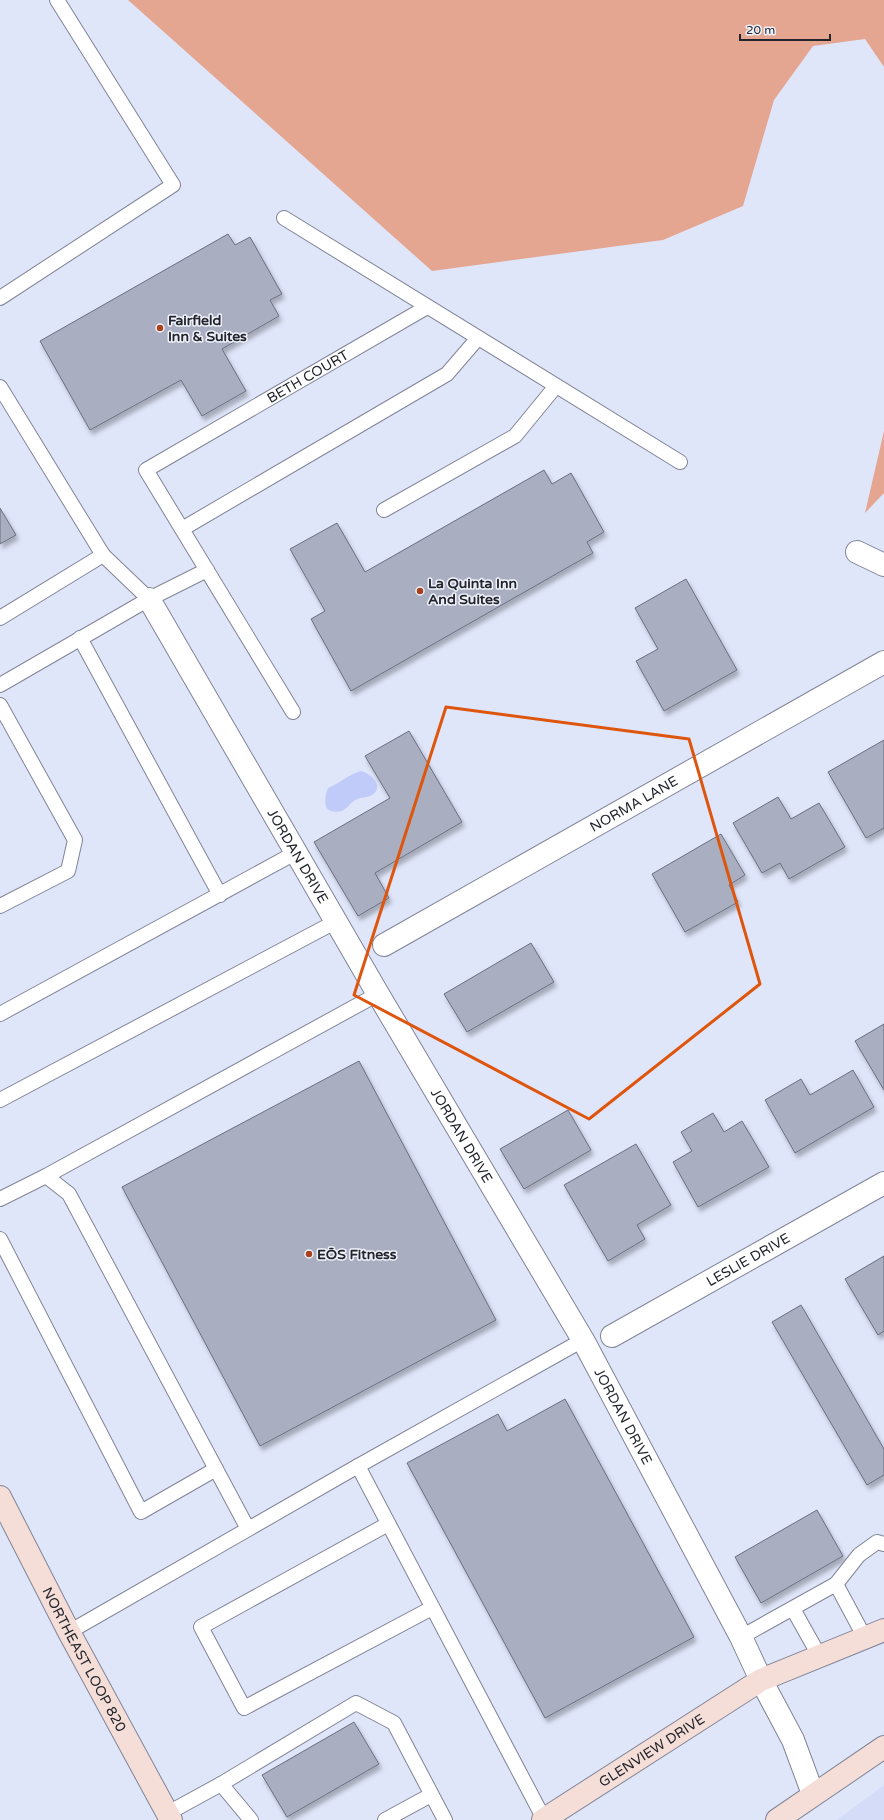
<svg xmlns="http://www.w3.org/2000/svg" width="884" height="1820" font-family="'Varela Round',sans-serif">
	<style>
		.built { fill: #d5dcf7 }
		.forest { fill: #e4a591 }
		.water { fill: #c0cbf9 }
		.building { fill: #a9aec1; stroke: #6a6e80; filter: url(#shadow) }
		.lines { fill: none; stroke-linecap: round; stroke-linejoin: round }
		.lane-casing { stroke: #808497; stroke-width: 16 }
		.street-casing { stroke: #808497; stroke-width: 24 }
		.secondary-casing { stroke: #808497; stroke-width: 24 }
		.lane { stroke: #fff; stroke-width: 14 }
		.street { stroke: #fff; stroke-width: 22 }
		.secondary { stroke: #f4ded7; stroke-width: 22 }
		.marked { fill: none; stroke: #de560e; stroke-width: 3; stroke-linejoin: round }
		.poi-dot { fill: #a7401d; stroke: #f1f3fc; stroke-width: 1.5 }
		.labels { text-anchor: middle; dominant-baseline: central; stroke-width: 3; stroke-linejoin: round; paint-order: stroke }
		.poi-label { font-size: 14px; font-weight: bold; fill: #23252d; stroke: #f1f3fc; text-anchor: start }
		.street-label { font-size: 14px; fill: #23252d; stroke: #f1f3fc }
	</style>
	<defs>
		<filter id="shadow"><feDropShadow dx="2.5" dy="4.5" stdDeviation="2" flood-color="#0004"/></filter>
	</defs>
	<rect width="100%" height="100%" fill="#e0e6fa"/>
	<path class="built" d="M 884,1785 L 884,1820 L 837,1820 Z"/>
	<path class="forest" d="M 128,0 L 884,0 L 884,67 L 865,39 L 813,46 L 774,100 L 743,206 L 663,240 L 432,271 Z
		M 884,431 L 884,493 L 865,513 Z"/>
	<path class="water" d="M 361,771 C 371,773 385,787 372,795 C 367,798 361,797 357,799 C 351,802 348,808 342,811 C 323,815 323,802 328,788 C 340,783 349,774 361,771 Z"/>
	<path class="building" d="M 228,234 L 235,245 L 250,237 L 282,294 L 270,300 L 279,316 L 222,349 L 246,391 L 202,416 L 181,380 L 90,430 L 40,341 Z
		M 544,470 L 552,484 L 571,473 L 604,532 L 587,542 L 593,553 L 351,691 L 311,619 L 325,611 L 290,549 L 337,523 L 365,572 Z
		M 0,508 L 16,535 L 0,544 Z
		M 686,579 L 737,670 L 664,711 L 636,661 L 658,649 L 635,608 Z
		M 409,731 L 462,822 L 375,873 L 389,898 L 358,916 L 314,842 L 390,798 L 365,756 Z
		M 884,740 L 884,828 L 866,838 L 828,772 Z
		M 778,797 L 791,819 L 819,803 L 845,847 L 789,879 L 780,863 L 762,873 L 733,823 Z
		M 721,834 L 745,875 L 729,885 L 738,902 L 685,932 L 652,874 Z
		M 531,943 L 554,982 L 467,1032 L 444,994 Z
		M 884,1024 L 884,1090 L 855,1041 Z
		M 359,1061 L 496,1320 L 260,1446 L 122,1187 Z
		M 853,1070 L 874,1107 L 795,1153 L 765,1100 L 801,1079 L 810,1095 Z
		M 568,1110 L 591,1150 L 524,1189 L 500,1149 Z
		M 713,1113 L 724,1132 L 742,1121 L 769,1167 L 698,1207 L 673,1162 L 692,1151 L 681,1132 Z
		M 636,1144 L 671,1205 L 637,1225 L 645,1239 L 608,1261 L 564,1185 Z
		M 884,1256 L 884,1331 L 878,1335 L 845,1279 Z
		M 801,1305 L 884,1449 L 884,1475 L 867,1485 L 772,1322 Z
		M 565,1399 L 694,1637 L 545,1718 L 407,1463 L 498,1414 L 507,1431 Z
		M 817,1510 L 843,1556 L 761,1603 L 735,1557 Z
		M 354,1722 L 379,1764 L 287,1817 L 262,1775 Z"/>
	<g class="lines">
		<defs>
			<g id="lane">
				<path d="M 284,218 L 680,462"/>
				<path d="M 0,298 L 173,185 L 57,0"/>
				<path d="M 0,387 L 103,555 L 0,618"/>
				<path d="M 384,510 L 515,436 L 556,386"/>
				<path d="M 182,529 L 447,374 L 478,338"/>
				<path d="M 103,555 L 149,599"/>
				<path d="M 80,638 L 220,895"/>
				<path d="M 0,685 L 149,599 L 207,570"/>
				<path d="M 0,705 L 75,840 L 68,871 L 0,906"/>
				<path id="s1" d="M 293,712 L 146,470 L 427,307"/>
				<path d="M 0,1014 L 295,853"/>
				<path d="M 0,1100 L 335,922"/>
				<path d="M 46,1176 L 378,994"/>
				<path d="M 0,1199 L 46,1176 L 69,1194 L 248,1529"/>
				<path d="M 0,1239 L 141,1512 L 216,1469"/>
				<path d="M 358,1466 L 583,1340"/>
				<path d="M 388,1524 L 201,1627 L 244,1708 L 432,1608"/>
				<path d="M 836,1584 L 865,1638"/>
				<path d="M 793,1609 L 820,1657"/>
				<path d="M 69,1632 L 358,1466 L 544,1819"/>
				<path d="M 741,1637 L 836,1584 L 859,1555 L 877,1542 L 884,1544"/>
				<path d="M 221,1784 L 251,1820"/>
				<path d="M 168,1813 L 221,1784 L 356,1703 L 394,1723 L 445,1820"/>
				<path d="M 385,1820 L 431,1795"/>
			</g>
			<g id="street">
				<path d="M 857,552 L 884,565"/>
				<path id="s2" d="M 149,599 L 378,994 L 583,1340 L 741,1637 L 761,1680 L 793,1740 L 813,1794"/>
				<path id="s3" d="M 384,945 L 884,662"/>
				<path id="s4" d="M 612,1336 L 884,1183"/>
			</g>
			<g id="secondary">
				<path id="s5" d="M 0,1497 L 69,1632 L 171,1820"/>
				<path id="s6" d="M 543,1820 L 761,1680 L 884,1630"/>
				<path d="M 777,1820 L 884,1747"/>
			</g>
		</defs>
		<use href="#lane" class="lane-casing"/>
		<use href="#street" class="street-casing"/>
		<use href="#secondary" class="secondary-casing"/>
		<use href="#lane" class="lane"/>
		<use href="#street" class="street"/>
		<use href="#secondary" class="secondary"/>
	</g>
	<path class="marked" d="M 446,707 L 689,739 L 760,984 L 589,1119 L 354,995 Z"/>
	<g class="poi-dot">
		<circle cx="160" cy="328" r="4"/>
		<circle cx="420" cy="591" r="4"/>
		<circle cx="309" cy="1254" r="4"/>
	</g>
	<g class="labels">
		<g class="poi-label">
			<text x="168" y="320">Fairfield<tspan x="168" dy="16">Inn &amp; Suites</tspan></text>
			<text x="428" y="583">La Quinta Inn<tspan x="428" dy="16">And Suites</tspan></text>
			<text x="317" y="1254">EŌS Fitness</text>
		</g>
		<g class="street-label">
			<text stroke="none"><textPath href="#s1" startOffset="470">BETH COURT</textPath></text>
			<text stroke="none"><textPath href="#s3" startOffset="287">NORMA LANE</textPath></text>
			<text stroke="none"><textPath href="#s2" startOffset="297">JORDAN DRIVE</textPath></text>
			<text stroke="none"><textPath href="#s2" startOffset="621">JORDAN DRIVE</textPath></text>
			<text stroke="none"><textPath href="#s4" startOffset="156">LESLIE DRIVE</textPath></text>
			<text stroke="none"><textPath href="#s2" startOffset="945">JORDAN DRIVE</textPath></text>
			<text stroke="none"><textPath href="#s5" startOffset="183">NORTHEAST LOOP 820</textPath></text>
			<text stroke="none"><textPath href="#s6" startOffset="129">GLENVIEW DRIVE</textPath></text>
		</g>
	</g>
	<path d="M740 34v6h90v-6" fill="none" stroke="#23252d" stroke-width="2"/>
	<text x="746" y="34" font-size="12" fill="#23252d" stroke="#f1f3fc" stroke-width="3" paint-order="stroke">20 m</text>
</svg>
